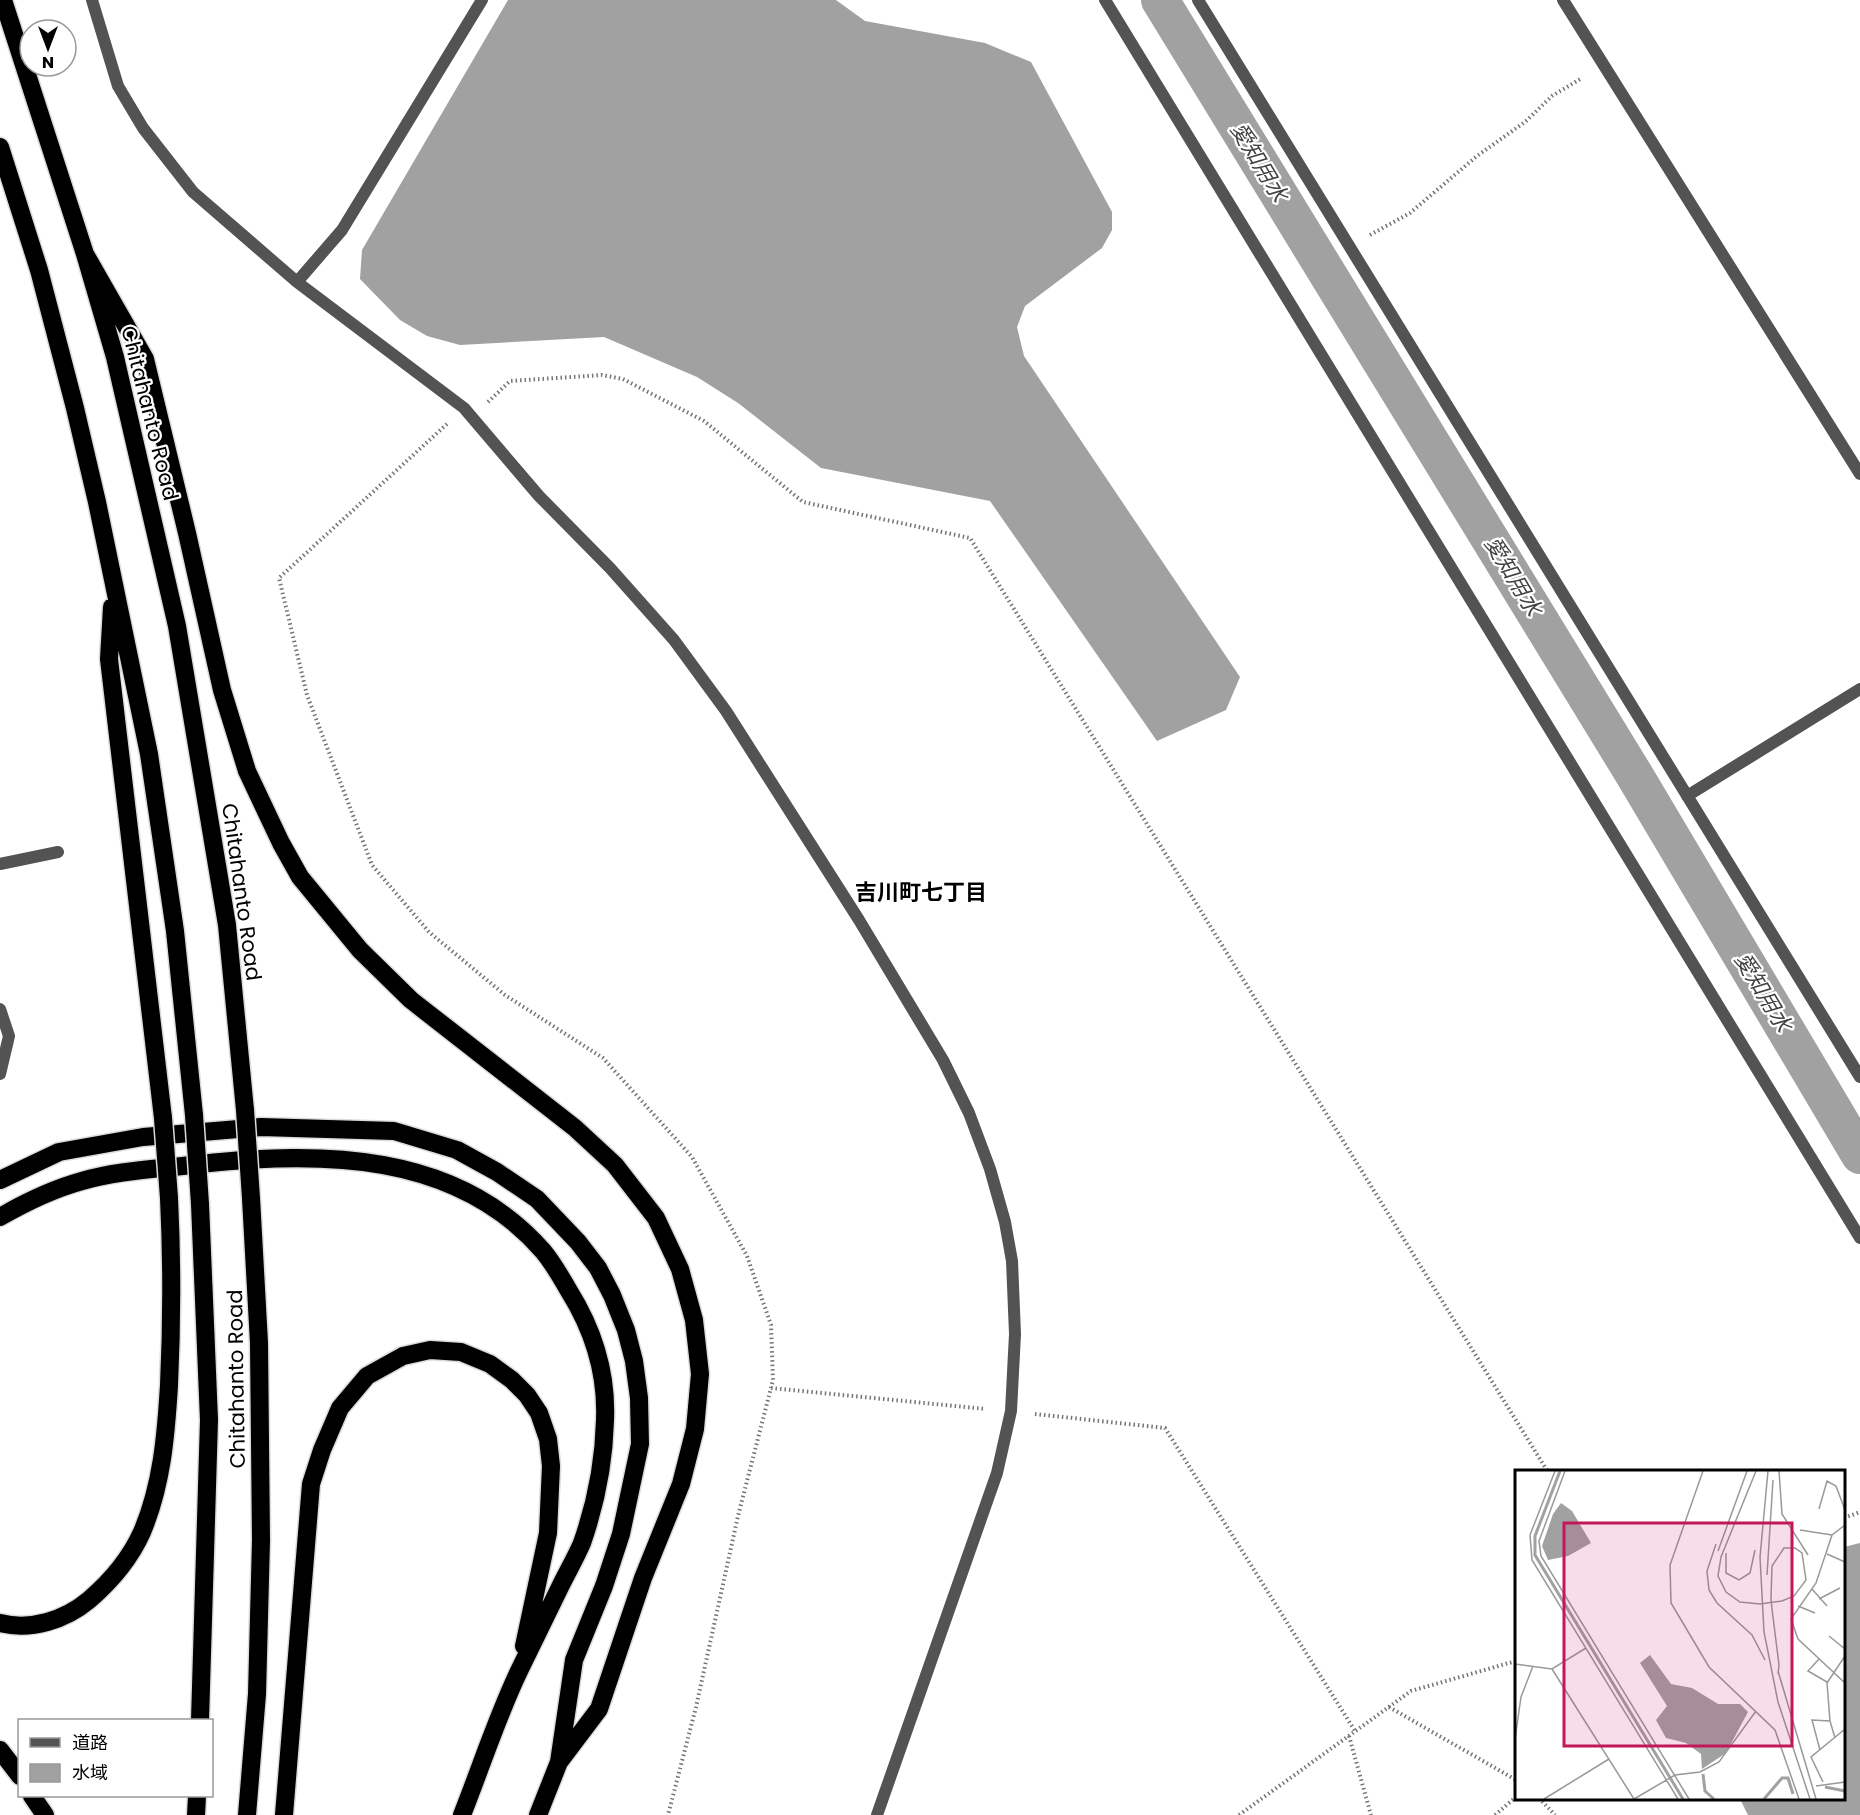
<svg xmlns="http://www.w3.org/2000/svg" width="1860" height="1815" font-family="Poppins,'Noto Sans JP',sans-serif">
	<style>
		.water { fill: #a1a1a1 }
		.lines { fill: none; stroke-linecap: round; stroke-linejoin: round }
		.canal { stroke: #a1a1a1; stroke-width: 38 }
		.highway-casing { stroke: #dbdbdb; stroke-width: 21 }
		.path { stroke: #757575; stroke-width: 4; stroke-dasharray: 1.5 3; stroke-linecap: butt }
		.street { stroke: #535353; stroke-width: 12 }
		.highway { stroke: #000; stroke-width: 18 }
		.highway-bridge-casing { stroke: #dbdbdb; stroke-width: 21; stroke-linecap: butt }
		.highway-bridge { stroke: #000; stroke-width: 18 }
		.labels { text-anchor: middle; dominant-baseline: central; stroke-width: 4.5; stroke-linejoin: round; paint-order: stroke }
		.street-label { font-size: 21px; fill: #000; stroke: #fff }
		.water-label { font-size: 22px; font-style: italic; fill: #424242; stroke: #fff }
		.neighbourhood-label { font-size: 22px; font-weight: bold; fill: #000; stroke: #fff }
		.inset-river { fill: none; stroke: #a1a1a1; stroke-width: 3 }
		.inset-road { fill: none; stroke: #999; stroke-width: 1.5 }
		.view { fill: #c2185b; fill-opacity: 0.15; stroke: #c2185b; stroke-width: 3 }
		.inset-edge { fill: none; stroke: #000; stroke-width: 3 }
	</style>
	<rect width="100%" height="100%" fill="#fff"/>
	<path class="water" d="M 508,0 L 836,0 L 865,21 L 985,43 L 1031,62 L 1112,212 L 1112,230 L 1102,248 L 1025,306 L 1017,327 L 1024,356 L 1240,677 L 1226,710 L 1157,741 L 990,501 L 821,468 L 738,403 L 697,377 L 604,337 L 460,345 L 427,336 L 400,320 L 360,279 L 362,250 Z
		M 1860,1543 L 1860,1815 L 1748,1815 L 1740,1799 L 1844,1798 L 1844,1547 Z"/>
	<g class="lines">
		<path class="canal" d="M 1160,0 L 1635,776 L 1860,1155"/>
		<defs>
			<path id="highway" d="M 3,0 L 85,254 L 115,357 L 177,626 L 227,925 L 245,1110
				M 0,147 L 39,270 L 75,408 L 97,502 L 149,754 L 175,931 L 194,1115
				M 85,254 L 145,359 L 187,533 L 222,690 L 247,771 L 281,843 L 300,877 L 360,950 L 411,1000 L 575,1128 L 615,1165 L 656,1218 L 680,1269 L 694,1320 L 700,1374 L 695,1429 L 681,1484 L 643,1578 L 599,1709 L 559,1762
				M 112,607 L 109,659 L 163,1118
				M 0,1180 L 59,1152 L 143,1137 L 261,1127 L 394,1131 L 457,1150 L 497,1172 L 537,1199 L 578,1242 L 598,1268 L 612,1295 L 626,1330 L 634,1361 L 639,1398 L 640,1444 L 621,1534 L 604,1586 L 574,1660 L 559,1762 L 538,1815
				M 0,1217 C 26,1202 53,1189 82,1181 C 119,1170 161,1169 199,1164 C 320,1151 456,1151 543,1251 C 553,1263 561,1277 569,1291 C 594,1331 607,1372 605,1420 C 604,1462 596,1503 582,1543 C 576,1557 568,1571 561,1585 C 547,1614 533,1642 519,1671 C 497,1717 481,1767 462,1815
				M 0,1623 C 31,1631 65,1620 89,1600 C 111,1581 130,1559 142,1532 C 162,1485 166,1435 169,1385 C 172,1322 172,1260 169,1198
				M 200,1720 L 209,1420 L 200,1204
				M 0,1750 L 20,1776
				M 32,1796 L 45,1815
				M 196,1815 L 197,1796
				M 247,1815 L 257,1694 L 261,1540 L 259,1343 L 251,1198
				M 284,1815 L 311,1484 L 322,1450 L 340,1408 L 367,1376 L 403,1356 L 430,1350 L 461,1352 L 490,1364 L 512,1380 L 527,1395 L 539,1413 L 548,1439 L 551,1466 L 548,1533 L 524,1646"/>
		</defs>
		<use href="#highway" class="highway-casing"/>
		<path class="path" d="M 1370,235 L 1410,213 L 1477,156 L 1525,122 L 1552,96 L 1582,78
			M 488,402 L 510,381 L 602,375 L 623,379 L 704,421 L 803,502 L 970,538 L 1548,1472
			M 447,424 L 279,578 L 307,695 L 372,865 L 429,932 L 505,995 L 603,1058 L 692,1157 L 747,1256 L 771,1325 L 773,1380 L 738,1516 L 696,1707 L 668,1815
			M 771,1388 L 986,1409
			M 1035,1414 L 1165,1428 L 1355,1731
			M 1844,1518 L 1860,1512
			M 1389,1707 L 1516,1780
			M 1349,1736 L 1371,1815
			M 1539,1798 L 1555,1815
			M 1239,1815 L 1411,1691 L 1516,1661
			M 1495,1815 L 1516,1797"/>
		<path class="street" d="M 92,0 L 118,86 L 143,128 L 193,192 L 297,282 L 464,408 L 539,496 L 610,568 L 674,640 L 726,711 L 859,920 L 943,1060 L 969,1113 L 990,1169 L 1005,1222 L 1012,1261 L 1015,1334 L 1011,1411 L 997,1473 L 877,1815
			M 1105,0 L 1860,1238
			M 1198,0 L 1860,1077
			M 1563,0 L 1860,474
			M 297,282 L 342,230 L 482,0
			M 1687,796 L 1860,689
			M 0,864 L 58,852
			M 0,1009 L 9,1036 L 0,1074"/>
		<use href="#highway" class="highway"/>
		<defs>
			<path id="highway-bridge" d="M 245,1110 L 251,1198
				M 194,1115 L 200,1204
				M 163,1118 L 169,1198"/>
		</defs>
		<use href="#highway-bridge" class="highway-bridge-casing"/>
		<use href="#highway-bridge" class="highway-bridge"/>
	</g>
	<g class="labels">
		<g class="street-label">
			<text transform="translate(150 413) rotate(76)">Chitahanto Road</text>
			<text transform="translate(242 892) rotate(82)">Chitahanto Road</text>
			<text transform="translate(236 1379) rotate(-91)">Chitahanto Road</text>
		</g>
		<g class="water-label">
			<text transform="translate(1259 162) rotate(59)">愛知用水</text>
			<text transform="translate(1513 576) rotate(59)">愛知用水</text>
			<text transform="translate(1763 992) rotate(59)">愛知用水</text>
		</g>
		<g class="neighbourhood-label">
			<text x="921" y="892">吉川町七丁目</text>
		</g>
	</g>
	<g transform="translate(1515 1470)">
		<rect width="330" height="330" fill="#fff"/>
		<path d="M 46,33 L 57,41 L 76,73 L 53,86 L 33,90 L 27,76 L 38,44 ZM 135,185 L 156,214 L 177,218 L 203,234 L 225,234 L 233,242 L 211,283 L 187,299 L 186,284 L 171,273 L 151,268 L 141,250 L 152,236 L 125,193 Z" fill="#a1a1a1"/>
		<path class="inset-river" d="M 45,1 L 20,66 L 20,85 L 168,329M 188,304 L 190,321 L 199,329M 310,317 L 330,321M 249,329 L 267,308 L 273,308 L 278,324"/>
		<path class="inset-road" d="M 40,1 L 15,65 L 17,90 L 163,329M 50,1 L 24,71 L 26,86 L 174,329M 188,1 L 155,95 L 156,133 L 194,197 L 260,260 L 284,329M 241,1 L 206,87 L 203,106 L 211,122 L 225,132 L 245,134 L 259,132 L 267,131 L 279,126 L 291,110 L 287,83 L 280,78 L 269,78 L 257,96 L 256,129 L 257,139 L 264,195 L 263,204M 253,1 L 245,87 L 249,162 L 263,232 L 295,329M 264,1 L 267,44 L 293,85M 304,39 L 312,11 L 321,16 L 330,40M 330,55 L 317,65 L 301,113 L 276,149 L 283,169 L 330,213M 285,60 L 317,65M 201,74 L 192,101 L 194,120 L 202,133 L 237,165 L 250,190M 203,81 L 232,1M 211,83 L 211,103 L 224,110 L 235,103 L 240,80M 312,84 L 330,92M 252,105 L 258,10M 297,119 L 312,136M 304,129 L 325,118M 283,136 L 300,143M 314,166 L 330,179M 304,189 L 293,201 L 312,212M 0,194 L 37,199 L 71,178M 37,199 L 119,329M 263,201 L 301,329M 315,251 L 312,213 L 330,186M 0,269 L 6,227 L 18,196M 305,280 L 297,250 L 315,251 L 320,268M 308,312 L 296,287 L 330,259M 301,316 L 330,312M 29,329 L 94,289M 119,329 L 160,305 L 185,302 L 204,292 L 241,241"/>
		<path class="view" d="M 49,53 L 277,53 L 277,276 L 49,276 Z"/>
		<rect width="330" height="330" class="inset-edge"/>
	</g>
	<rect x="18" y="1719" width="195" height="78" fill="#ffffff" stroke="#999999" stroke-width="1.5"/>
	<rect x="30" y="1738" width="30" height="9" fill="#535353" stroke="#999999" stroke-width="1.5"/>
	<text x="72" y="1749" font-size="18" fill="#000000">道路</text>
	<rect x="30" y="1764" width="30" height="18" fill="#a1a1a1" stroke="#999999" stroke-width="1.5"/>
	<text x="72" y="1779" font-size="18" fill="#000000">水域</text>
	<g transform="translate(48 48) rotate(180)"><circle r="28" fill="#ffffff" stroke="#999999" stroke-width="1.5"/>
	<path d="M0-4.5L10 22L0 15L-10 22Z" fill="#000000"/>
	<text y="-9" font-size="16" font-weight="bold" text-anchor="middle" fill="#000000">N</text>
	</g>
</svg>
